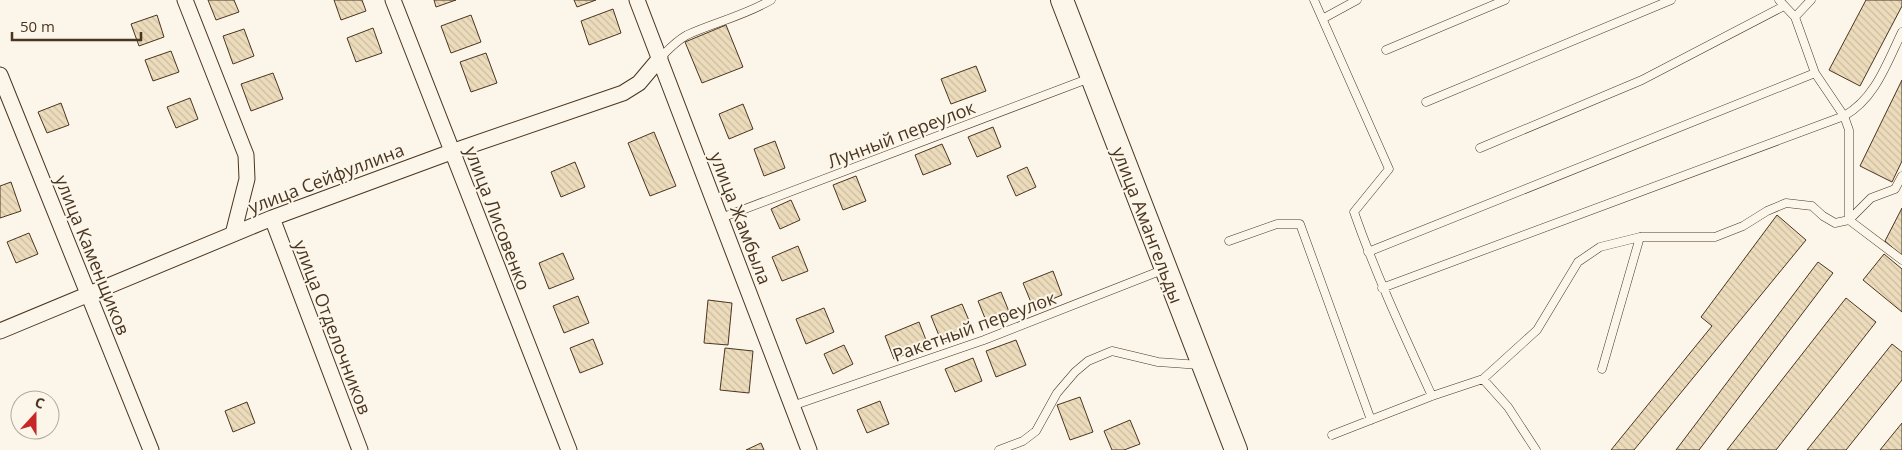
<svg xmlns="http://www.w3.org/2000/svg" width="1902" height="450" font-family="'Open Sans',sans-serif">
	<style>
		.building { fill: url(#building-back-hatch); stroke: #4a3520 }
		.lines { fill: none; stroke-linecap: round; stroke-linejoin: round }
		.lane-casing { stroke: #4a3520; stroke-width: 9 }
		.street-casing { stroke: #4a3520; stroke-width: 17 }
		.secondary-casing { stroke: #4a3520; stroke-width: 24 }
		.lane { stroke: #fbf6e9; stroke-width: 8 }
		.street { stroke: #fbf6e9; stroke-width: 15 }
		.secondary { stroke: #fbf6e9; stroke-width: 22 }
		.labels { text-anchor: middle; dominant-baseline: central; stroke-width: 4; stroke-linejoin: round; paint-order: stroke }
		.street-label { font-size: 18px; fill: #4a3520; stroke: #fbf6e9 }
	</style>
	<defs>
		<pattern id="building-back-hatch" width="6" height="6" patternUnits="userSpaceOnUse" patternTransform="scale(1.25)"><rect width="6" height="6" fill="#ecdcbc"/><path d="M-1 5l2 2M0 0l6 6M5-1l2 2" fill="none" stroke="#ccbda1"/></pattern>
	</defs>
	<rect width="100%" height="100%" fill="#fbf6e9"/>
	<path class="building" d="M 208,0 L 234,0 L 239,12 L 216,20 Z
		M 334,0 L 362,0 L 366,11 L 341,20 Z
		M 434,0 L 456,0 L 436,7 Z
		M 574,0 L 596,0 L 577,7 Z
		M 1866,0 L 1902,0 L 1902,6 L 1860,86 L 1829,70 Z
		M 613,9 L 621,33 L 589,45 L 581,21 Z
		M 157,15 L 164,37 L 139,46 L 131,24 Z
		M 471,15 L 481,42 L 451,53 L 441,26 Z
		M 726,25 L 743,67 L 702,83 L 685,42 Z
		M 373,28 L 382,53 L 356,62 L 347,38 Z
		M 244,29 L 254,56 L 233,64 L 223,36 Z
		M 171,51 L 179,72 L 153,81 L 145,60 Z
		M 486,53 L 497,83 L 471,92 L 460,62 Z
		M 976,66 L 986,91 L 951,104 L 941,79 Z
		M 273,73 L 283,99 L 251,111 L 241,84 Z
		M 1902,80 L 1902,161 L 1892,182 L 1860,166 Z
		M 190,98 L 198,119 L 176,128 L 167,107 Z
		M 61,103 L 69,125 L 47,133 L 38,112 Z
		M 743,104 L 753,129 L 729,139 L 719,114 Z
		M 993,127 L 1001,147 L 977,157 L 968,137 Z
		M 654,132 L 676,186 L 650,196 L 628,143 Z
		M 775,141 L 785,168 L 764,176 L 754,149 Z
		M 942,144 L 951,164 L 923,175 L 915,155 Z
		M 575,162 L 585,187 L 561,197 L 551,172 Z
		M 1027,167 L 1036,187 L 1016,196 L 1007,176 Z
		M 856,176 L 866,201 L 843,210 L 833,185 Z
		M 11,182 L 21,211 L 0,218 L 0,186 Z
		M 791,200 L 800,220 L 780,229 L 771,209 Z
		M 1902,208 L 1902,256 L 1885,241 Z
		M 1777,215 L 1806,240 L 1634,450 L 1611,450 L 1712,326 L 1701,317 Z
		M 29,233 L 38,254 L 16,263 L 7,242 Z
		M 798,246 L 808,271 L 782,281 L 772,257 Z
		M 563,253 L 574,279 L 549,289 L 539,263 Z
		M 1884,254 L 1902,269 L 1902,312 L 1863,280 Z
		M 1818,262 L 1833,273 L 1699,450 L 1676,450 Z
		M 1053,271 L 1062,295 L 1033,307 L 1023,283 Z
		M 1001,292 L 1010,314 L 987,323 L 978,301 Z
		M 578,296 L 589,323 L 564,333 L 553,306 Z
		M 1846,298 L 1876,322 L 1776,450 L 1727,450 Z
		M 708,300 L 732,303 L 728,345 L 704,343 Z
		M 962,304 L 973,330 L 942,343 L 931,316 Z
		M 824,308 L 834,332 L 806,344 L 796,319 Z
		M 919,322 L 928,345 L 894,359 L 885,336 Z
		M 593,339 L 603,364 L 580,373 L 570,348 Z
		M 1016,340 L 1026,365 L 996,377 L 986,351 Z
		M 1892,344 L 1902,352 L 1902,380 L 1846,450 L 1807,450 Z
		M 844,345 L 853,364 L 833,374 L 824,354 Z
		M 725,348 L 753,351 L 749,393 L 720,390 Z
		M 973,358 L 982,381 L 955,392 L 945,369 Z
		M 1080,397 L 1093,432 L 1070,440 L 1057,405 Z
		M 880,401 L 889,424 L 867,433 L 857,410 Z
		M 247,402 L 255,423 L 233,432 L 225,411 Z
		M 1130,420 L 1140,444 L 1124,450 L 1112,450 L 1104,431 Z
		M 1902,423 L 1902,450 L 1880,450 Z
		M 761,443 L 764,450 L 746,450 Z"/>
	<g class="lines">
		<defs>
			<path id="lane" d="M 1314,0 L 1389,169 L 1354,212 C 1376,275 1404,335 1432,396
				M 1779,0 L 1795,17 L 1811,0
				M 1795,17 L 1815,73 L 1844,116 L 1849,130 L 1849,220 L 1902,260
				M 1324,18 L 1357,0
				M 1386,50 L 1505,0
				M 660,58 C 668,50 676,41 687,35 C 715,22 744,16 771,0
				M 1426,102 L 1671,0
				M 1480,148 L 1642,80 L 1784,6
				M 721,218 L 1090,78
				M 1229,241 L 1277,224 L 1300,224 L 1371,420
				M 1368,252 L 1815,73
				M 1382,288 L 1844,116 C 1875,99 1887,63 1902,32
				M 1602,369 L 1640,237
				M 1483,379 L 1508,407 L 1536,450
				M 792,406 L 984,340 L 1165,269
				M 1332,435 L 1432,396 L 1483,379 L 1537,330 L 1578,262 L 1600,247 L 1640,237 L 1715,237 L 1743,226 L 1767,211 L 1786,203 L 1812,206 L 1823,216 L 1835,223 L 1849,220 L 1871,198 L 1895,189 L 1902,176
				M 999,450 L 1023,441 L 1036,431 L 1057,393 L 1075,372 L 1088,361 L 1112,351 L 1158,362 L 1200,365"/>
			<path id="street" d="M 185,0 L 246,155 L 247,179 L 233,234
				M 393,0 L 569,450
				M 637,0 L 809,450
				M 0,75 L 151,450
				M 272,218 L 360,450
				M 0,331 L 272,218 L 451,152 L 623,93 L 639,83 L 660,58"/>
			<path id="secondary" d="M 1062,0 L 1236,450"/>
		</defs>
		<use href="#lane" class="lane-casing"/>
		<use href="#street" class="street-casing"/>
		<use href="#secondary" class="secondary-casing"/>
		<use href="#lane" class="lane"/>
		<use href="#street" class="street"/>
		<use href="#secondary" class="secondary"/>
	</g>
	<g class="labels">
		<g class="street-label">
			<text transform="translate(901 134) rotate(-21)">Лунный переулок</text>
			<text transform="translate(326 178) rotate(-21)">улица Сейфуллина</text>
			<text transform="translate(498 218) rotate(69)">улица Лисовенко</text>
			<text transform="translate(741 218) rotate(69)">улица Жамбыла</text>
			<text transform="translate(1148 225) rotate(69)">улица Амангельды</text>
			<text transform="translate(93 255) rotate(68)">улица Каменщиков</text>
			<text transform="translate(974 326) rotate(-20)">Ракетный переулок</text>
			<text transform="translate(333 327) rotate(69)">улица Отделочников</text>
		</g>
	</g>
	<g transform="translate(35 415) rotate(21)"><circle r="24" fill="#fbf6e9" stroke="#b4a999"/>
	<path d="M0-4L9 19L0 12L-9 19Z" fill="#c62828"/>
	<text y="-8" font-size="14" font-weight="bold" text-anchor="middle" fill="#4a3520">С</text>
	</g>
	<path d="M12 32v8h129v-8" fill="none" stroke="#4a3520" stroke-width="2.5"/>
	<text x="20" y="32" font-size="15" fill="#4a3520" stroke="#fbf6e9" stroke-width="4" paint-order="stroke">50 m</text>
</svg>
